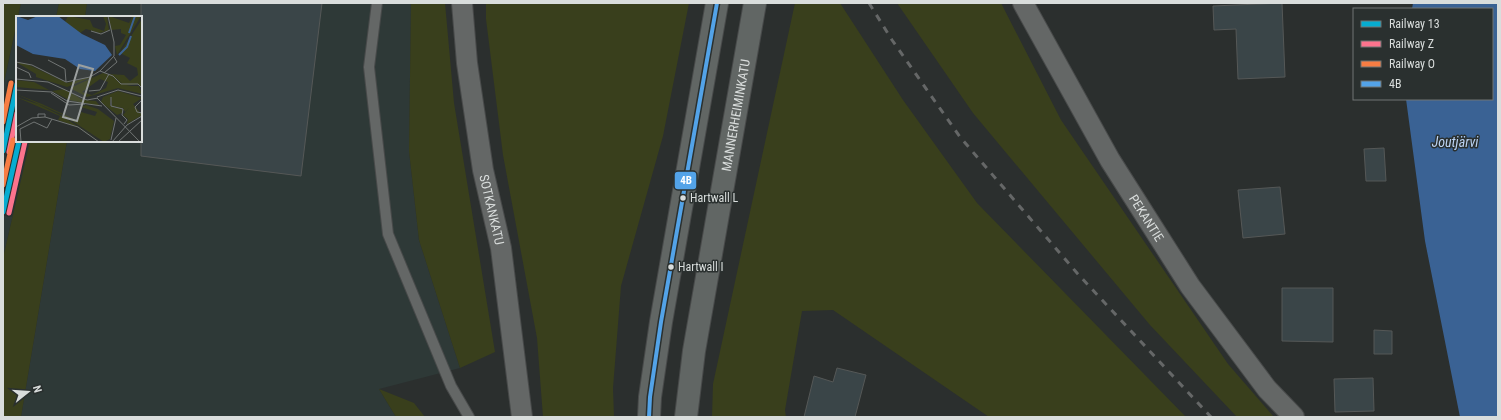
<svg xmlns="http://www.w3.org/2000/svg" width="1501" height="420" font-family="'Roboto Condensed',sans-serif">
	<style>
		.built { fill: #2e3937 }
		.green { fill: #393f1c }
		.water { fill: #3a6294 }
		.building { fill: #3a4548; stroke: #555857 }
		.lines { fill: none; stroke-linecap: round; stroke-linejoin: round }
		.service-casing { stroke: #484a4a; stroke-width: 12 }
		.minor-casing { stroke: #484a4a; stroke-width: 22 }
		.primary-casing { stroke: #484a4a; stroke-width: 24 }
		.service { stroke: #646766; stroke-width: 10 }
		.minor { stroke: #646766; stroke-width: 20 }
		.primary { stroke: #616664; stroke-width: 22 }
		.rail { stroke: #656767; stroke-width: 3; stroke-dasharray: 7 7; stroke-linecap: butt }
		.bus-1-casing { stroke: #2a302f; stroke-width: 7 }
		.bus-1 { stroke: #53a3e8; stroke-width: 4 }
		.rail-1-casing { stroke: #2a302f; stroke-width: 8 }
		.rail-2-casing { stroke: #2a302f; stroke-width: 8 }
		.rail-3-casing { stroke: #2a302f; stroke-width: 8 }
		.rail-1 { stroke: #06acd0; stroke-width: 5 }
		.rail-2 { stroke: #fc738d; stroke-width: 5 }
		.rail-3 { stroke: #f77d43; stroke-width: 5 }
		.bus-dot { fill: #d9dddc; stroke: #2a302f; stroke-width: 1.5 }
		.labels { text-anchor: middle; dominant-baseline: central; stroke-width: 3; stroke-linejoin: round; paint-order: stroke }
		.bus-label { font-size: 12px; fill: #d9dddc; stroke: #2a302f; text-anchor: start }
		.street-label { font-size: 13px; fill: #d9dddc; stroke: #2a302f }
		.water-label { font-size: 14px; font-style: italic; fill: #bbd3f3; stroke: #2a302f }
		.inset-river { fill: none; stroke: #3a6294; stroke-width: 2 }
		.inset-road { fill: none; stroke: #717574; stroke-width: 1 }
		.view { fill: #9ca09f; fill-opacity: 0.15; stroke: #9ca09f; stroke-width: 2 }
		.inset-edge { fill: none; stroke: #d9dddc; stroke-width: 2 }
		.line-badge { stroke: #2a302f; stroke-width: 1.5 }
		.badge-label { font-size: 11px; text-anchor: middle; font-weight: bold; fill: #fff }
	</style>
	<rect width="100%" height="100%" fill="#2b2f2e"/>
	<path class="built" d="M 21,3 L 59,3 L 56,17 L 18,17 Z
		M 87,3 L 411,3 L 409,151 L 419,240 L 460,368 L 379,389 L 396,417 L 21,417 L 67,141 L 141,141 L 141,17 L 85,17 Z
		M 17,23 L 17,141 L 30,141 L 3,258 L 3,87 Z"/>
	<path class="green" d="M 3,3 L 21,3 L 3,87 Z
		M 59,3 L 87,3 L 85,17 L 56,17 Z
		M 411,3 L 445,3 L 454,103 L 495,352 L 460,368 L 419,240 L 409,151 Z
		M 486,3 L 689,3 L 663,136 L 621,286 L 613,388 L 614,417 L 543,417 L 537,338 L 503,155 L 486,19 Z
		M 795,3 L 840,3 L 903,100 L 977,203 L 1186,417 L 989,417 L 833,310 L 802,311 L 785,410 L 786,417 L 712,417 L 713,384 Z
		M 897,3 L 1001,3 L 1061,120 L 1228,364 L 1274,417 L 1237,417 L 1150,325 L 973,113 Z
		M 30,141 L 67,141 L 21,417 L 3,417 L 3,258 Z
		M 379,389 L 414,403 L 425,417 L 396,417 Z"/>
	<path class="water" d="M 1413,3 L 1498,3 L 1498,417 L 1460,417 L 1425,241 L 1406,99 L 1492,99 L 1492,9 L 1412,9 Z"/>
	<path class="building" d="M 141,3 L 322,3 L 301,176 L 141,156 Z
		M 1282,3 L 1285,77 L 1238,79 L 1236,29 L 1214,30 L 1213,6 Z
		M 1384,148 L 1386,181 L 1366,181 L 1364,149 Z
		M 1280,187 L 1285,234 L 1243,238 L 1238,190 Z
		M 1282,288 L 1333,288 L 1333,342 L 1282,341 Z
		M 1374,330 L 1392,331 L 1392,354 L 1374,354 Z
		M 837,368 L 866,375 L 855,417 L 804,417 L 814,376 L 833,382 Z
		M 1373,378 L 1374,411 L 1335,412 L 1334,379 Z"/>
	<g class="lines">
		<defs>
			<path id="service" d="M 377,3 L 369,67 L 388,234 L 451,386 L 469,417"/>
			<g id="minor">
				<path id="s1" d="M 462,3 L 467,63 L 483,170 L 501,248 L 522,417"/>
				<path id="s2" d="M 1023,3 L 1110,160 L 1190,286 L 1267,389 L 1294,417"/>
			</g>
			<g id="primary">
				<path d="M 649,417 L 650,397 L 661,322 L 717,3"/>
				<path id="s3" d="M 686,417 L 694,351 L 755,3"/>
			</g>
		</defs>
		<use href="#service" class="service-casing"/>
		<use href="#minor" class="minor-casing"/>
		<use href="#primary" class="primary-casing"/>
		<use href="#service" class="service"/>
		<use href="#minor" class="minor"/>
		<use href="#primary" class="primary"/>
		<path class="rail" d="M 869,3 L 892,40 L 960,137 L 1077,273 L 1211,417"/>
		<defs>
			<path id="bus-1" d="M 649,417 L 650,397 L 661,322 L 717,3"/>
		</defs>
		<use href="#bus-1" class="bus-1-casing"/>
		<use href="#bus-1" class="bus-1"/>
		<defs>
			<path id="rail-1" d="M 3,151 L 17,84
				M 3,212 L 19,141"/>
			<path id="rail-2" d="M 9,152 L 17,113
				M 9,213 L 25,142"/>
			<path id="rail-3" d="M 3,122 L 11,83
				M 3,185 L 13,140"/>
		</defs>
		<use href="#rail-1" class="rail-1-casing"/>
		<use href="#rail-2" class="rail-2-casing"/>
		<use href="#rail-3" class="rail-3-casing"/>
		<use href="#rail-1" class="rail-1"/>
		<use href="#rail-2" class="rail-2"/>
		<use href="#rail-3" class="rail-3"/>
	</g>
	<g class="bus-dot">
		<circle cx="683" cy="198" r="3.5"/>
		<circle cx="671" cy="267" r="3.5"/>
	</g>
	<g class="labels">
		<g class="bus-label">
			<text x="690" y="198">Hartwall L</text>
			<text x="678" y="267">Hartwall I</text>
		</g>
		<g class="street-label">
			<text stroke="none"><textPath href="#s3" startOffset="306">MANNERHEIMINKATU</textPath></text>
			<text stroke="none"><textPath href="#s1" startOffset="209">SOTKANKATU</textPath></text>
			<text stroke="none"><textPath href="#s2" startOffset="248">PEKANTIE</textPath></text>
		</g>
		<g class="water-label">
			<text x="1455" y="142">Joutjärvi</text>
		</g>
	</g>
	<g transform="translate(16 16)">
		<rect width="126" height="126" fill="#2b2f2e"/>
		<path d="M 52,0 L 74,4 L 77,11 L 88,15 L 90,8 L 87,0 L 91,0 L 93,14 L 84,17 L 70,13 L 64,17 L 49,6 ZM 93,0 L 113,7 L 116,1 L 125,0 L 101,39 L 99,30 L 104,29 L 110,19 L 105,17 L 105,13 L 95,14 ZM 126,3 L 126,71 L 121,68 L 110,70 L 93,58 L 108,59 L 114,65 L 122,59 L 121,52 L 111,47 L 114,42 L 104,37 ZM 0,46 L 11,48 L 51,67 L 79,60 L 51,71 L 20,61 L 20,58 ZM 87,57 L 97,60 L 110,70 L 123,70 L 126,78 L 102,72 L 71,81 L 54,72 ZM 84,63 L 92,66 L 90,72 L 76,79 L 66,76 ZM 0,64 L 18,66 L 33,74 L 0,71 ZM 48,73 L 67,84 L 80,85 L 84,90 L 53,84 L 36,75 ZM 102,75 L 126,82 L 117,88 L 126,99 L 111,108 L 112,103 L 107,99 L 113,92 L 109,96 L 107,92 L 96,90 L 95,80 L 94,89 L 99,92 L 106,92 L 106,97 L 101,99 L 85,86 L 87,81 ZM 0,78 L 26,88 L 62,105 L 65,96 L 79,100 L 81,96 L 65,91 L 70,89 L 82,93 L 98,105 L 94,123 L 88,126 L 47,99 ZM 0,81 L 22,88 L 46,100 L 86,126 L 62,111 L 42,104 L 44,100 Z" fill="#393f1c" fill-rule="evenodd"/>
		<path d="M 0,0 L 12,4 L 22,0 L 42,0 L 66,18 L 89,29 L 96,39 L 79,55 L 64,53 L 49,43 L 17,38 L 0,29 Z" fill="#3a6294"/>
		<path class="inset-river" d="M 113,17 L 119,0M 103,39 L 111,31 L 115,20"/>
		<path class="inset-road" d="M 75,15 L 85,18 L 94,14M 32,44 L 49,53 L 50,66M 0,46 L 16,49 L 50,66 L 74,61 L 84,55 L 98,40 L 98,26 L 92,0M 0,51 L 13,57 L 15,62M 84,55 L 97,60 L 105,68 L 122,68 L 126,72M 88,57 L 101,46 L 98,41M 0,63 L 32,66 L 71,84 L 82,82M 0,74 L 36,76 L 51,85 L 86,90M 73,75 L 84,74 L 93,58M 35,77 L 53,89 L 69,88M 81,81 L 102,74 L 126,80M 95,81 L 95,90 L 107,93 L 106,99 L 111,104 L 108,108M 81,82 L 124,126M 126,84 L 119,91 L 121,96 L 126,97M 22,101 L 22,98 L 29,98 L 29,101M 0,111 L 16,102 L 29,101 L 62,111 L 83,126M 95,124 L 100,102M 5,126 L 4,113 L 18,106 L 31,112 L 36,103M 96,126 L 111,109 L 126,100M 102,126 L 126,104"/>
		<path class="view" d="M 63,49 L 77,53 L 61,105 L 47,101 Z"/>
		<rect width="126" height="126" class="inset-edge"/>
	</g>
	<rect class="line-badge" x="674" y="171" width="23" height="19" rx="4" fill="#53a3e8"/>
	<g class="badge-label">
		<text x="686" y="184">4B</text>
	</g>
	<rect width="1501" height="420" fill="none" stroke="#d9dddc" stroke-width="8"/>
	<rect x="1353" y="8" width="140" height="92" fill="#2a302f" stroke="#707574"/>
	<rect x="1361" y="21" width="20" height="6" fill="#06acd0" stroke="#707574"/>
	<text x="1389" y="28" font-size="12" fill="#d9dddc">Railway 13</text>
	<rect x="1361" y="41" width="20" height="6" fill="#fc738d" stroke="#707574"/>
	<text x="1389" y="48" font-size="12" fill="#d9dddc">Railway Z</text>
	<rect x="1361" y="61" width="20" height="6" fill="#f77d43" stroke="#707574"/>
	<text x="1389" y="68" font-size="12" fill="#d9dddc">Railway O</text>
	<rect x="1361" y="81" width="20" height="6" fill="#53a3e8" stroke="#707574"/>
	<text x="1389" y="88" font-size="12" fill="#d9dddc">4B</text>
	<g transform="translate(28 392) rotate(73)" stroke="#2a302f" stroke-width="3" paint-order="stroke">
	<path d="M0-3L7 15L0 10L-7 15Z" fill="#d9dddc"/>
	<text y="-6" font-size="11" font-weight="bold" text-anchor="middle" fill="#d9dddc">N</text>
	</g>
</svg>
